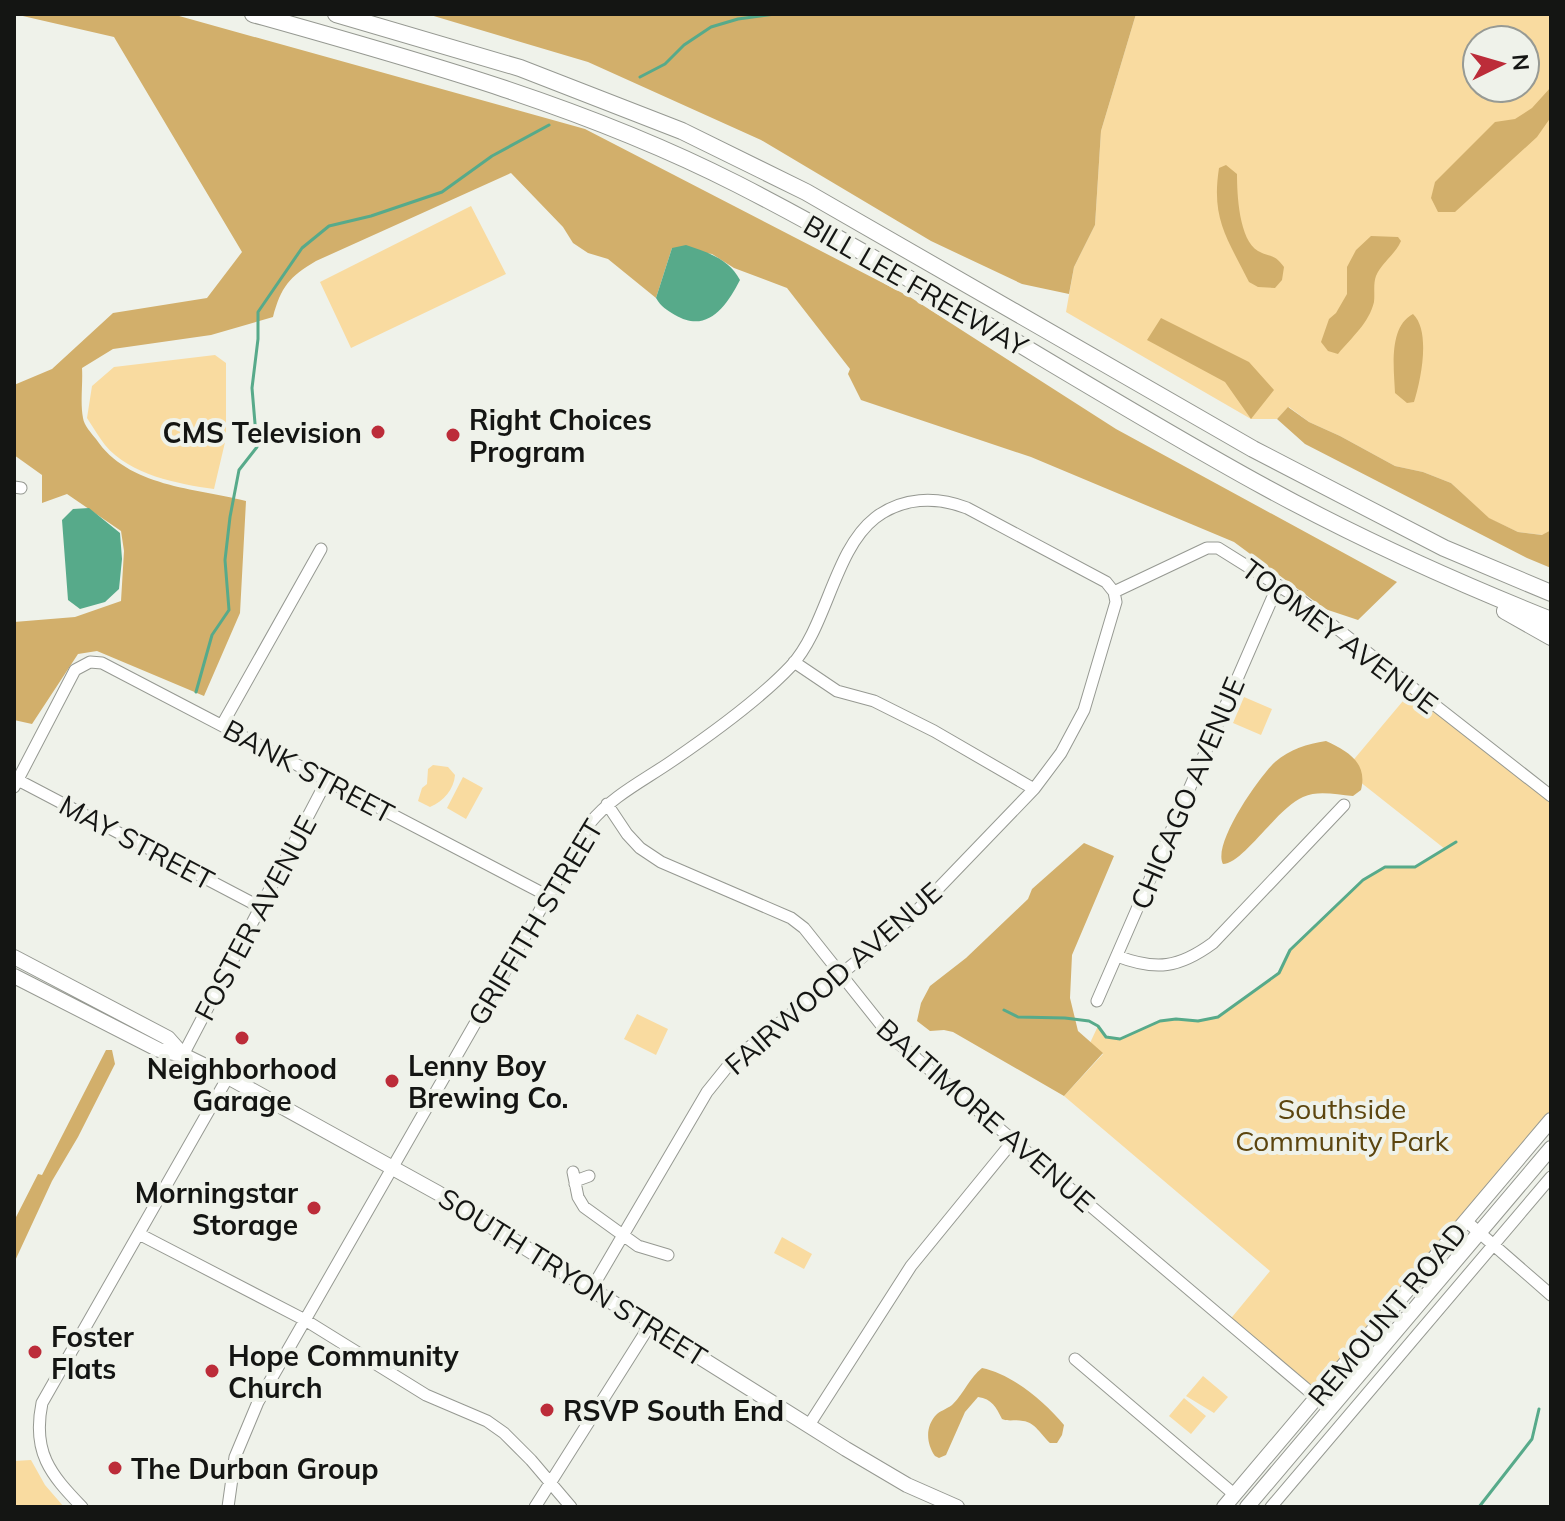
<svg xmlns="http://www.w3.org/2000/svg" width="1565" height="1521" font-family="Mulish,sans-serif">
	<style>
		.green { fill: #f9dba0; fill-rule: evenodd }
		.forest { fill: #d2af6b }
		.water { fill: #57aa8a }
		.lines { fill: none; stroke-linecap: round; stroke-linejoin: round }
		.stream { stroke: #57aa8a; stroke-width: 3 }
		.minor-casing { stroke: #969992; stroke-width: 13 }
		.major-casing { stroke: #969992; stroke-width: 16 }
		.highway-casing { stroke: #969992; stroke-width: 18 }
		.minor { stroke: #fff; stroke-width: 11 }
		.major { stroke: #fff; stroke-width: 14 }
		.highway { stroke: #fff; stroke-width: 16 }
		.poi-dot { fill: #bc2c39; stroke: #eff2ea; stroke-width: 3 }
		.labels { text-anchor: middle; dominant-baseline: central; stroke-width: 8; stroke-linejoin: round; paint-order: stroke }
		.street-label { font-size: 28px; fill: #141513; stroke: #eff2ea }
		.poi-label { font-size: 28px; font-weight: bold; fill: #141513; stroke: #eff2ea; text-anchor: start }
		.park-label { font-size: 28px; fill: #5c450f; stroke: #eff2ea }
	</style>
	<rect width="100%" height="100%" fill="#eff2ea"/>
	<path class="green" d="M 1136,14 L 1551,14 L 1551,530 L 1543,535 L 1518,532 L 1488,518 L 1451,483 L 1423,472 L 1395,466 L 1340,436 L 1309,422 L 1289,407 L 1277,419 L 1251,419 L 1066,312 L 1074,267 L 1095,225 L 1101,131 ZM 1477,40 L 1525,40 L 1525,88 L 1477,88 Z
		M 471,206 L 506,274 L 351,348 L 320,282 Z
		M 215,355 L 226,363 L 226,438 L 214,489 C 178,484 130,475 105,445 C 99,437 93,427 87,418 L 92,386 L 114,367 Z
		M 1413,689 L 1551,796 L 1551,1120 L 1316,1397 L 1228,1322 L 1270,1271 L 1064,1096 L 1103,1054 L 1090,1043 L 1098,1026 L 1106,1037 L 1120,1039 L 1160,1021 L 1176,1019 L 1199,1021 L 1218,1017 L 1279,973 L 1290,950 L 1363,880 L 1385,867 L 1415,867 L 1445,849 L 1345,770 Z
		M 1244,697 L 1272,709 L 1261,735 L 1233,723 Z
		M 433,765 L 448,767 L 455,775 C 454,789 444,801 430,807 L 418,801 L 422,788 L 427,784 L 428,769 Z
		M 463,777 L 483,788 L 466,819 L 447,808 Z
		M 637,1014 L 668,1029 L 656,1055 L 624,1039 Z
		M 782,1237 L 812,1254 L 804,1269 L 774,1253 Z
		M 1203,1376 L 1228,1397 L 1214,1413 L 1186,1396 Z
		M 1184,1398 L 1206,1416 L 1191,1434 L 1169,1416 Z
		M 31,1460 L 45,1485 L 64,1507 L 14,1507 L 14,1461 Z"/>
	<path class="forest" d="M 14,14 L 172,14 L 585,129 L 910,297 L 1116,429 L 1397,582 L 1358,620 L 1325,609 L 1234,542 L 1031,457 L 861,400 L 848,374 L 850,369 L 787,288 L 734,268 L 712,254 L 672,248 L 656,298 L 608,259 L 588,253 L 573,243 L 563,227 L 511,173 L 316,261 C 289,277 281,287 273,317 L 211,335 L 113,349 L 82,368 C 83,384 80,402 83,418 C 84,425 91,433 96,439 C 128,487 195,488 246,501 L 240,613 L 204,696 L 97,651 L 78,654 L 32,724 L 14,720 L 14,622 L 75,617 L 121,601 L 124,551 L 121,531 L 67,494 L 42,503 L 42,475 L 14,455 L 14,385 L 52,369 L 113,313 L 207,298 L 242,252 L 114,37 Z
		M 427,14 L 1136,14 L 1101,131 L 1095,225 L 1074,267 L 1069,294 L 1022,284 L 931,241 L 761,140 L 588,62 Z
		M 1551,87 L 1551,117 L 1537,137 L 1455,212 L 1438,212 L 1431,198 L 1435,182 L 1495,122 L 1515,119 L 1532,108 Z
		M 1226,165 L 1237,174 C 1237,194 1239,240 1258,251 C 1271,258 1274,253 1284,267 L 1282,280 L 1275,288 L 1258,287 L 1249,282 C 1227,238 1211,219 1219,168 Z
		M 1371,236 L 1398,237 L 1401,241 C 1395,255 1382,262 1376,276 C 1373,284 1375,293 1374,302 C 1369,323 1352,337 1338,354 L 1328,351 L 1321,342 L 1329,319 L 1336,313 L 1347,294 L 1347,267 L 1356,250 Z
		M 1413,314 C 1431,331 1421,380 1414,402 L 1407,403 L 1395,393 C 1394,369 1388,327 1413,314 Z
		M 1161,318 L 1249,362 L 1274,390 L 1251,419 L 1225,382 L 1147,340 Z
		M 1288,407 L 1309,422 L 1340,436 L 1395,466 L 1423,472 L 1451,483 L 1489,518 L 1518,532 L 1542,535 L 1551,530 L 1551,568 L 1527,558 L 1305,444 L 1277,419 Z
		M 1326,741 C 1348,751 1368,763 1361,790 L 1353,796 C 1336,795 1319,790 1303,797 C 1277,808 1243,864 1223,864 C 1212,844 1259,777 1275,762 C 1290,749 1307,744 1326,741 Z
		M 1084,843 L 1114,856 L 1072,955 L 1070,998 L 1078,1031 L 1103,1053 L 1064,1096 L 953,1032 L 944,1030 L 930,1031 L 917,1021 L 921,1003 L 930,986 L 966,958 L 1028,899 L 1032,889 Z
		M 106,1050 L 112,1050 L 115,1064 L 78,1137 L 52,1181 L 14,1263 L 14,1221 L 38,1174 L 42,1175 Z
		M 982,1368 C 1012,1374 1045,1402 1064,1425 L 1062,1435 L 1057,1443 L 1050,1443 C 1041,1435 1035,1422 1023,1421 C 1015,1419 1010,1422 1002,1419 C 996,1407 992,1399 978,1397 L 965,1412 L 946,1455 L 939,1458 L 935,1456 C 926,1443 925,1426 937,1414 C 942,1410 949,1408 953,1404 C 964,1393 970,1377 982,1368 Z"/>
	<path class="water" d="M 686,245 C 707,252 729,259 740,280 C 726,307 707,334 675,315 C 667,310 661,307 656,298 L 672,248 Z
		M 89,508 L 120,533 L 122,559 L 119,589 L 105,602 L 80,609 L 68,600 L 62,520 L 73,509 Z"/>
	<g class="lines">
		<path class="stream" d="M 640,77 L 665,64 L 684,45 L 711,27 L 738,19 L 775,14
			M 196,692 L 212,635 L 229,610 L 225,560 L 230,517 L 239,470 L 257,447 L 252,388 L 258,339 L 258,312 L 302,248 L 329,226 L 371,216 L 442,192 L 492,156 L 549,125
			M 1004,1010 L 1018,1017 L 1065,1018 L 1089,1021 L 1098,1026 L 1106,1037 L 1120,1039 L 1160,1021 L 1176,1019 L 1198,1021 L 1218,1017 L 1279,973 L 1290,950 L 1363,880 L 1385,867 L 1415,867 L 1456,842
			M 1479,1507 L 1532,1439 L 1539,1409"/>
		<defs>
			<path id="minor" d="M 14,487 L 21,488
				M 1114,592 L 1207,548 L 1218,548 L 1298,598 L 1551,796
				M 794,662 L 837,691 L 874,701 L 934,731 L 1034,789
				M 222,725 L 321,549
				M 14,778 L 260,907
				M 14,787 L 75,670 L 90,662 L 102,663 L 548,896
				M 607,804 L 627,834 L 640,848 L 661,862 L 791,918 L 804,928 L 890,1036 L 1330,1409
				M 1117,956 C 1156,971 1179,968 1213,943 L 1344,805
				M 1097,1001 L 1278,585
				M 183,1055 L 327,780
				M 573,1172 L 578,1197 L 584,1207 L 638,1246 L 668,1255
				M 575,1184 L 578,1180 L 589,1176
				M 1466,1221 L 1551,1295
				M 139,1234 L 305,1320 L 426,1395 L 487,1421 L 504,1433 L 531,1460 L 571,1507
				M 592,1288 L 707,1092 L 732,1061 L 906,922 L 1034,789 L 1061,753 L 1084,710 L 1116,602 L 1114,592
				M 1075,1359 L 1235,1495
				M 809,1425 L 911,1266 L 1013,1141
				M 82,1507 C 50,1474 32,1452 42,1403 L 228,1077
				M 228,1507 L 235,1457 L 258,1402 L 590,823 C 612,796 643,781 672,761 C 710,735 760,699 791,666 C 827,627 834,550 875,518 C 902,497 936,496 967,508 L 1106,582 L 1114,592
				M 535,1507 L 650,1325
				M 1271,1507 L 1551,1177"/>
			<path id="major" d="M 14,957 L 168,1038 L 183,1055
				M 14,976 L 159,1050 L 183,1055 L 228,1077 L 438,1193 L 846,1449 L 907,1485 L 957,1507
				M 1224,1507 L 1551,1120
				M 1247,1507 L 1551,1148"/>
			<path id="highway" d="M 253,14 C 417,60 584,106 737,184 C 917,276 1086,389 1263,486 C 1356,537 1453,581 1551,620
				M 336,14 L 520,68 L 682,131 L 806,192 L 1253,449 L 1444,548 L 1551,593
				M 1505,611 L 1551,637"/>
		</defs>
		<use href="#minor" class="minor-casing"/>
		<use href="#major" class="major-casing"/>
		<use href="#highway" class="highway-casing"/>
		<use href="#minor" class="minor"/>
		<use href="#major" class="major"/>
		<use href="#highway" class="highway"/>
	</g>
	<g class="poi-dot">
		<circle cx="378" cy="432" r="8"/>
		<circle cx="453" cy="435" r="8"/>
		<circle cx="242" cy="1038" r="8"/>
		<circle cx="392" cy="1081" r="8"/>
		<circle cx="314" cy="1208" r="8"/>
		<circle cx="35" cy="1352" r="8"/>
		<circle cx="212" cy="1371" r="8"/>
		<circle cx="547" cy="1410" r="8"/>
		<circle cx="115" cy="1468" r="8"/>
	</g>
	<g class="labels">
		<g class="street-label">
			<text transform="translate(916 285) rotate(30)">BILL LEE FREEWAY</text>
			<text transform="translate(1340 636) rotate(37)">TOOMEY AVENUE</text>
			<text transform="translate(309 771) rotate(28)">BANK STREET</text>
			<text transform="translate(1187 793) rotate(-67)">CHICAGO AVENUE</text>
			<text transform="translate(137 842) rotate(28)">MAY STREET</text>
			<text transform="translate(255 918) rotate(-62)">FOSTER AVENUE</text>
			<text transform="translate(535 922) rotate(-59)">GRIFFITH STREET</text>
			<text transform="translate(833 978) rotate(-41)">FAIRWOOD AVENUE</text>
			<text transform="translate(986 1115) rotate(41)">BALTIMORE AVENUE</text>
			<text transform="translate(573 1277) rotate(32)">SOUTH TRYON STREET</text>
			<text transform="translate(1387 1314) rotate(-50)">REMOUNT ROAD</text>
		</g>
		<g class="poi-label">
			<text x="469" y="419">Right Choices<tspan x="469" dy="32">Program</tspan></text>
			<text x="362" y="432" text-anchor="end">CMS Television</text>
			<text x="408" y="1065">Lenny Boy<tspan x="408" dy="32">Brewing Co.</tspan></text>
			<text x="242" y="1068" text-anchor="middle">Neighborhood<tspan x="242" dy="32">Garage</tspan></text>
			<text x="298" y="1192" text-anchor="end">Morningstar<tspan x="298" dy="32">Storage</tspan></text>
			<text x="51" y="1336">Foster<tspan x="51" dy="32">Flats</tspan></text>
			<text x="228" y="1355">Hope Community<tspan x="228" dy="32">Church</tspan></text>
			<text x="563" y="1410">RSVP South End</text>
			<text x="131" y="1468">The Durban Group</text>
		</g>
		<g class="park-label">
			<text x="1342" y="1108">Southside<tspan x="1342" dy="32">Community Park</tspan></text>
		</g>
	</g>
	<rect width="1565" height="1521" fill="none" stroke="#141513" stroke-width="32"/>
	<g transform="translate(1501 64) rotate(85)"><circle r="38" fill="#eff2ea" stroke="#979a94" stroke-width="2"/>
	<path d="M0-6L14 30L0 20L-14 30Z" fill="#bc2c39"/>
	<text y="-12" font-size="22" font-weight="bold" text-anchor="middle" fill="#141513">N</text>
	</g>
</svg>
